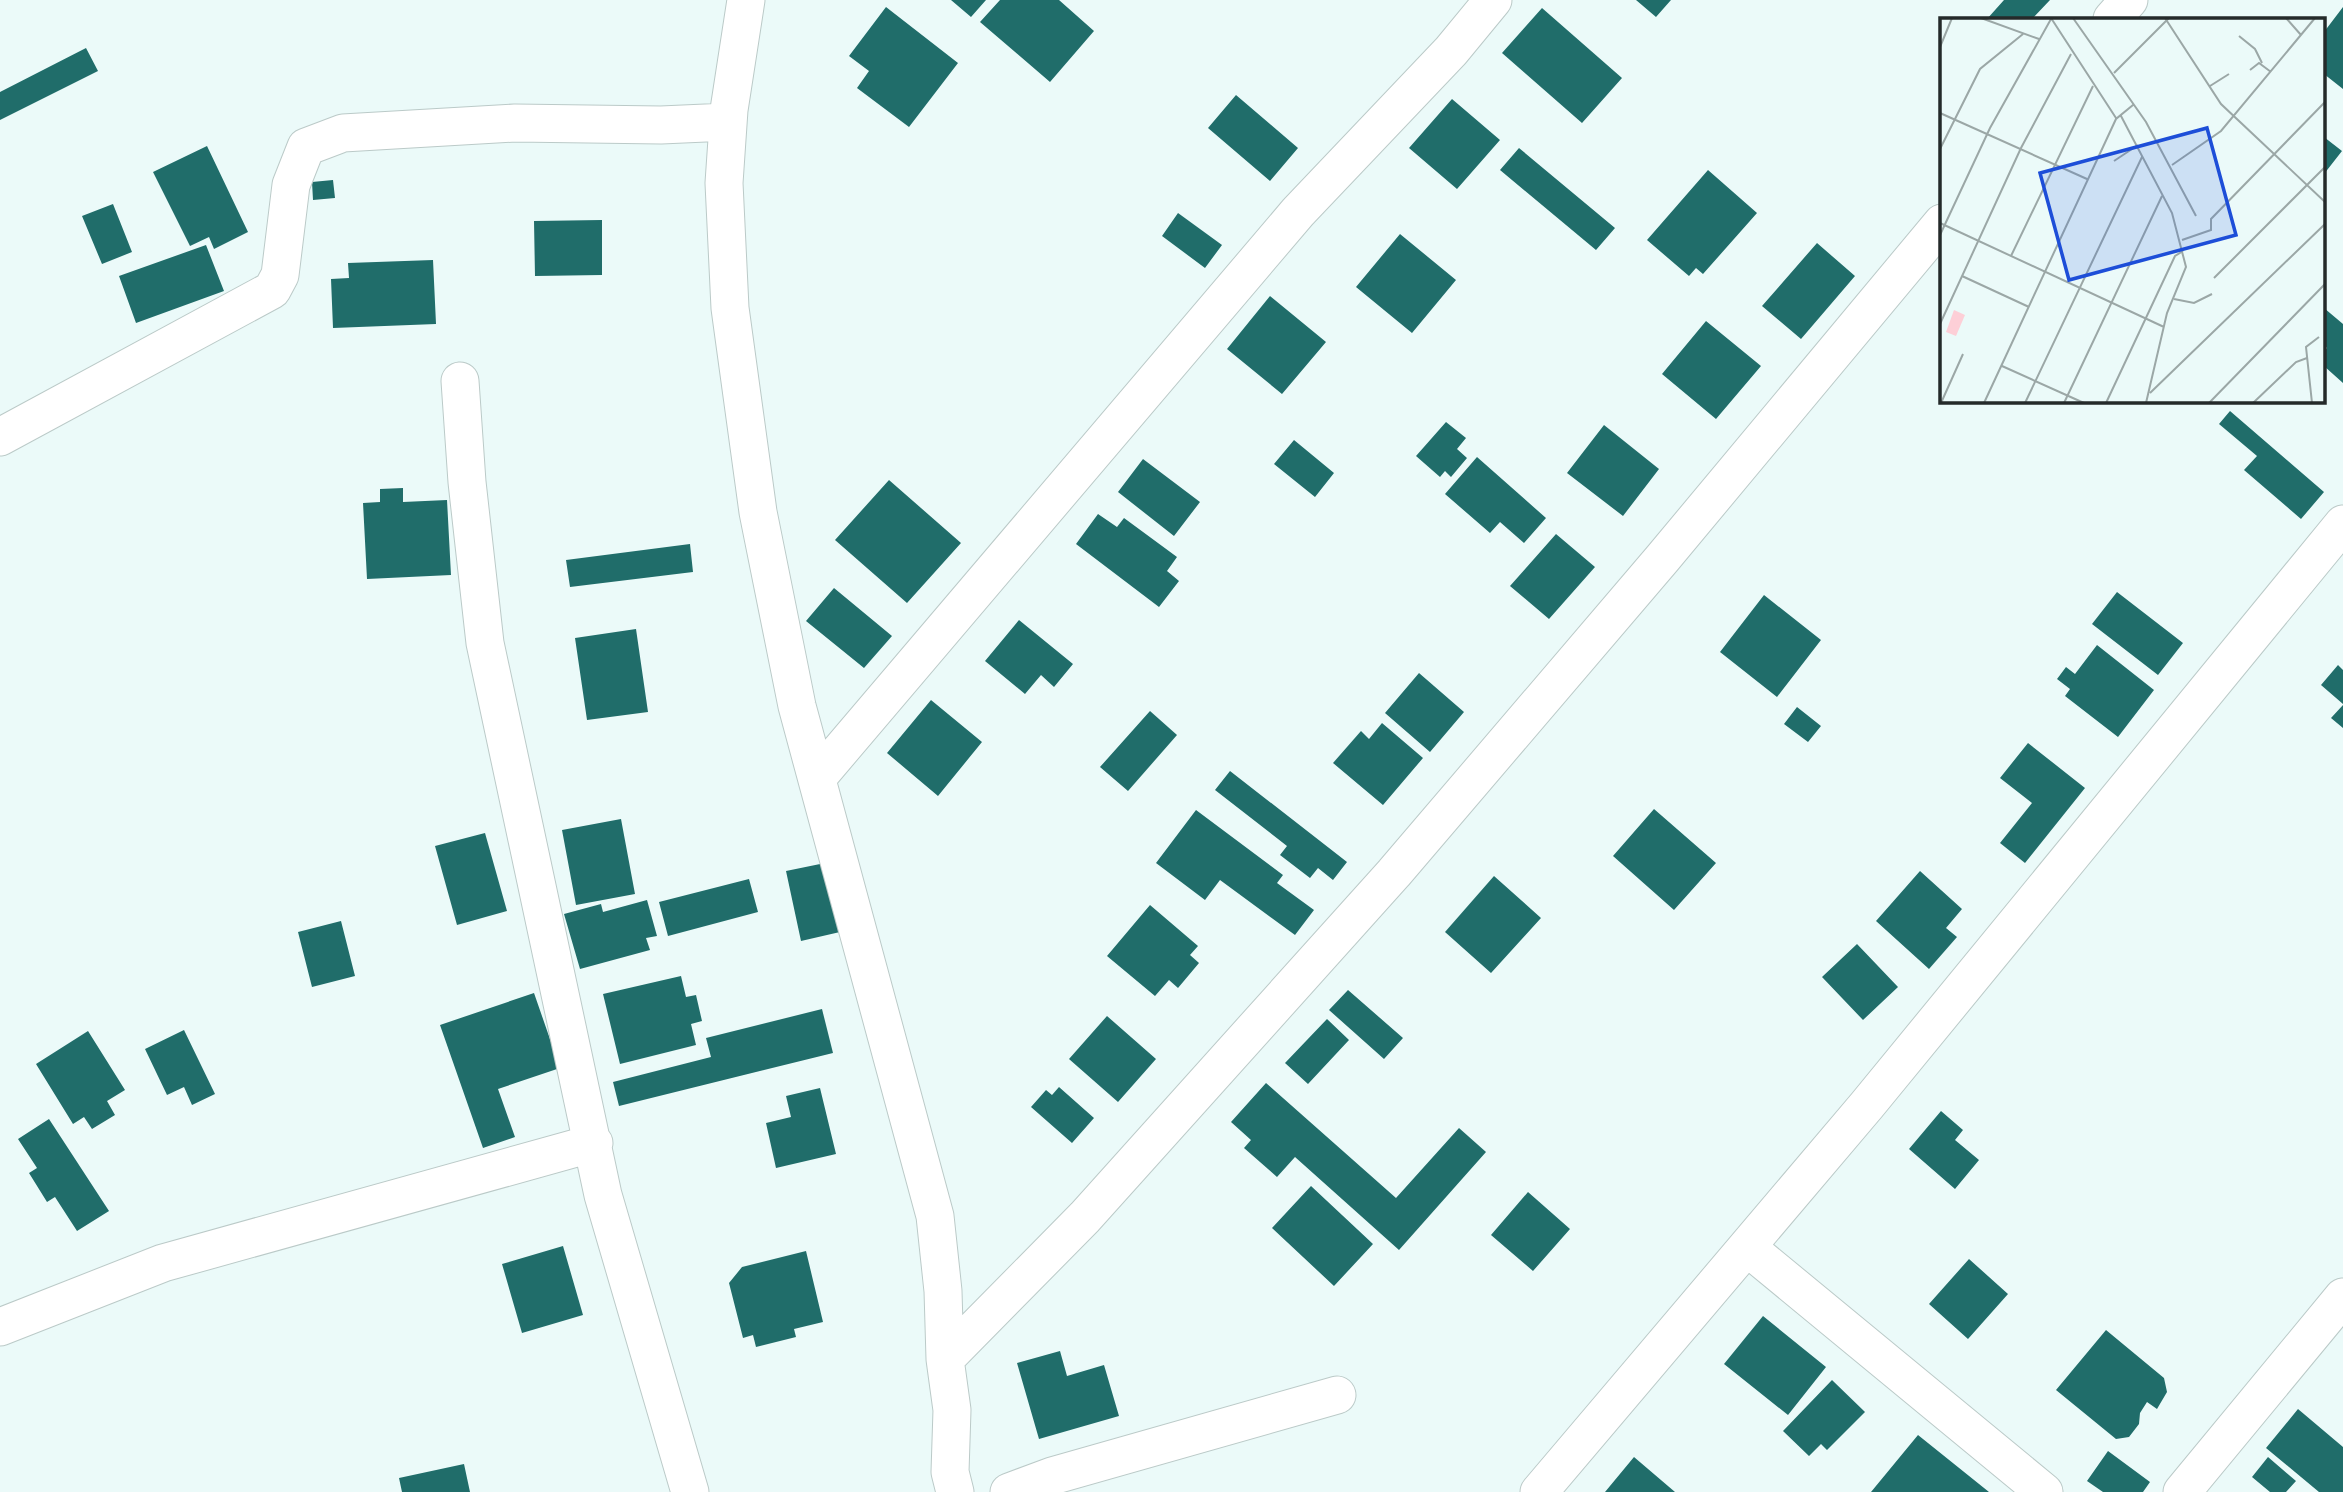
<svg xmlns="http://www.w3.org/2000/svg" width="2343" height="1492" font-family="Georgia,serif">
	<style>
		.building { fill: #206d6a }
		.lines { fill: none; stroke-linecap: round; stroke-linejoin: round }
		.street-casing { stroke: #bbcac8; stroke-width: 39 }
		.street { stroke: #fff; stroke-width: 37 }
		.inset-road { fill: none; stroke: #9ba7a6; stroke-width: 2 }
		.view { fill: #1d4ed8; fill-opacity: 0.15; stroke: #1d4ed8; stroke-width: 3.5 }
		.inset-edge { fill: none; stroke: #242a2a; stroke-width: 3.5 }
	</style>
	<rect width="100%" height="100%" fill="#ebfaf9"/>
	<path class="building" d="M 951,0 L 986,0 L 971,17 Z
		M 1000,0 L 1059,0 L 1094,31 L 1050,82 L 980,22 Z
		M 1636,0 L 1671,0 L 1656,17 Z
		M 2004,0 L 2050,0 L 2032,19 L 1987,19 Z
		M 886,7 L 958,63 L 909,127 L 857,88 L 869,71 L 849,56 Z
		M 2343,7 L 2343,89 L 2324,74 L 2324,32 Z
		M 1542,8 L 1622,78 L 1582,123 L 1502,53 Z
		M 86,48 L 98,71 L 0,120 L 0,92 Z
		M 1236,95 L 1298,148 L 1270,181 L 1208,128 Z
		M 1452,99 L 1500,140 L 1457,189 L 1409,148 Z
		M 2324,137 L 2342,151 L 2324,174 Z
		M 207,146 L 248,232 L 214,249 L 209,237 L 190,246 L 153,172 Z
		M 1519,148 L 1615,228 L 1596,250 L 1500,170 Z
		M 1708,170 L 1757,213 L 1703,274 L 1696,268 L 1689,276 L 1647,240 Z
		M 333,180 L 335,198 L 313,200 L 312,182 Z
		M 113,204 L 132,252 L 102,264 L 82,216 Z
		M 1178,213 L 1222,245 L 1205,268 L 1162,236 Z
		M 602,220 L 602,275 L 535,276 L 534,221 Z
		M 1400,234 L 1456,280 L 1412,333 L 1356,287 Z
		M 1817,243 L 1855,276 L 1801,339 L 1762,306 Z
		M 206,245 L 224,291 L 136,323 L 119,276 Z
		M 433,260 L 436,324 L 333,328 L 331,279 L 349,278 L 348,263 Z
		M 1270,296 L 1326,342 L 1282,394 L 1227,349 Z
		M 2324,308 L 2343,324 L 2343,383 L 2324,366 L 2324,352 L 2327,348 L 2324,344 Z
		M 1706,321 L 1761,366 L 1716,419 L 1662,374 Z
		M 2230,411 L 2324,492 L 2301,519 L 2244,470 L 2257,456 L 2219,424 Z
		M 1446,422 L 1466,438 L 1457,449 L 1467,458 L 1451,477 L 1445,471 L 1440,477 L 1416,456 Z
		M 1604,425 L 1659,469 L 1623,516 L 1567,473 Z
		M 1294,440 L 1334,473 L 1315,497 L 1274,464 Z
		M 1477,457 L 1546,518 L 1524,543 L 1500,522 L 1490,533 L 1445,494 Z
		M 1143,459 L 1200,502 L 1174,536 L 1118,492 Z
		M 889,480 L 961,543 L 907,603 L 835,540 Z
		M 403,488 L 403,502 L 447,500 L 451,575 L 367,579 L 363,503 L 380,502 L 380,489 Z
		M 1098,514 L 1117,527 L 1124,518 L 1177,557 L 1167,571 L 1179,581 L 1159,607 L 1076,544 Z
		M 1556,534 L 1595,567 L 1549,619 L 1510,586 Z
		M 690,544 L 693,572 L 570,587 L 566,560 Z
		M 834,588 L 892,636 L 864,668 L 806,621 Z
		M 2117,592 L 2183,643 L 2158,675 L 2092,624 Z
		M 1764,595 L 1821,640 L 1777,697 L 1720,652 Z
		M 1019,620 L 1073,664 L 1054,687 L 1041,675 L 1025,694 L 985,661 Z
		M 636,629 L 648,712 L 587,720 L 575,638 Z
		M 2097,645 L 2154,690 L 2118,737 L 2065,696 L 2070,689 L 2057,679 L 2066,667 L 2075,674 Z
		M 2338,665 L 2343,670 L 2343,704 L 2321,685 Z
		M 1419,673 L 1464,712 L 1430,752 L 1385,713 Z
		M 931,700 L 982,742 L 938,796 L 887,753 Z
		M 2343,705 L 2343,728 L 2331,718 Z
		M 1797,707 L 1821,726 L 1808,742 L 1784,724 Z
		M 1150,711 L 1177,735 L 1128,791 L 1100,767 Z
		M 1382,723 L 1423,758 L 1383,805 L 1333,763 L 1361,731 L 1369,739 Z
		M 2028,743 L 2085,788 L 2025,863 L 2000,843 L 2032,803 L 2000,778 Z
		M 1230,771 L 1347,862 L 1333,880 L 1318,868 L 1310,878 L 1280,855 L 1287,846 L 1215,790 Z
		M 1654,809 L 1716,863 L 1674,910 L 1613,856 Z
		M 1196,810 L 1283,875 L 1277,883 L 1314,910 L 1295,935 L 1220,880 L 1205,900 L 1156,863 Z
		M 621,819 L 635,894 L 576,905 L 562,830 Z
		M 485,833 L 507,911 L 457,925 L 435,846 Z
		M 825,863 L 840,932 L 801,941 L 786,871 Z
		M 1920,871 L 1962,909 L 1946,928 L 1957,937 L 1929,969 L 1876,921 Z
		M 1494,876 L 1541,918 L 1491,973 L 1445,932 Z
		M 749,879 L 758,912 L 668,936 L 659,902 Z
		M 647,900 L 657,936 L 646,938 L 650,950 L 580,969 L 564,914 L 601,904 L 603,912 Z
		M 1150,905 L 1198,946 L 1190,955 L 1199,963 L 1178,988 L 1169,980 L 1155,996 L 1107,956 Z
		M 341,921 L 355,976 L 312,987 L 298,932 Z
		M 1857,944 L 1898,987 L 1863,1020 L 1822,977 Z
		M 681,976 L 686,997 L 696,995 L 702,1021 L 691,1024 L 696,1045 L 620,1064 L 603,994 Z
		M 1348,990 L 1403,1038 L 1384,1059 L 1329,1010 Z
		M 534,993 L 560,1068 L 498,1089 L 515,1137 L 483,1148 L 440,1025 Z
		M 822,1009 L 833,1053 L 619,1106 L 613,1082 L 711,1057 L 706,1038 Z
		M 1107,1016 L 1156,1059 L 1118,1102 L 1069,1059 Z
		M 1327,1019 L 1349,1040 L 1308,1084 L 1285,1063 Z
		M 184,1030 L 215,1094 L 192,1105 L 184,1087 L 167,1095 L 145,1049 Z
		M 88,1031 L 125,1090 L 107,1101 L 115,1115 L 92,1129 L 84,1117 L 73,1124 L 36,1064 Z
		M 1266,1083 L 1396,1198 L 1459,1128 L 1486,1152 L 1399,1250 L 1295,1157 L 1277,1177 L 1244,1148 L 1251,1140 L 1231,1122 Z
		M 1059,1087 L 1094,1118 L 1072,1143 L 1031,1107 L 1046,1090 L 1052,1095 Z
		M 820,1088 L 836,1154 L 776,1168 L 766,1123 L 791,1117 L 786,1096 Z
		M 1941,1111 L 1963,1130 L 1955,1140 L 1979,1160 L 1955,1189 L 1909,1149 Z
		M 49,1119 L 109,1211 L 77,1231 L 55,1197 L 47,1202 L 29,1173 L 37,1168 L 18,1139 Z
		M 1311,1186 L 1373,1244 L 1334,1286 L 1272,1228 Z
		M 1528,1192 L 1570,1229 L 1533,1271 L 1491,1235 Z
		M 563,1246 L 583,1315 L 522,1333 L 502,1264 Z
		M 806,1251 L 823,1322 L 794,1329 L 796,1337 L 756,1347 L 753,1335 L 743,1338 L 729,1283 L 742,1267 Z
		M 1969,1259 L 2008,1294 L 1968,1339 L 1929,1304 Z
		M 1763,1316 L 1826,1367 L 1788,1415 L 1724,1364 Z
		M 2106,1330 L 2164,1378 L 2167,1392 L 2157,1409 L 2147,1402 L 2140,1413 L 2139,1424 L 2129,1437 L 2116,1439 L 2056,1390 Z
		M 1060,1351 L 1067,1376 L 1104,1365 L 1119,1416 L 1039,1439 L 1017,1363 Z
		M 1832,1380 L 1865,1412 L 1827,1450 L 1821,1444 L 1809,1456 L 1783,1431 Z
		M 2298,1409 L 2343,1447 L 2343,1492 L 2319,1492 L 2266,1448 Z
		M 1918,1435 L 1989,1492 L 1871,1492 Z
		M 2108,1451 L 2150,1482 L 2143,1492 L 2103,1492 L 2087,1481 Z
		M 1634,1457 L 1675,1492 L 1605,1492 Z
		M 2268,1457 L 2296,1481 L 2286,1492 L 2270,1492 L 2252,1477 Z
		M 464,1464 L 470,1492 L 402,1492 L 399,1478 Z"/>
	<g class="lines">
		<defs>
			<path id="street" d="M 746,0 L 729,110 L 724,183 L 730,308 L 758,512 L 797,706 L 935,1216 L 943,1291 L 945,1359 L 952,1410 L 950,1472 L 955,1492
				M 2112,19 L 2129,0
				M 460,381 L 467,482 L 485,643 L 603,1195 L 690,1492
				M 0,437 L 272,290 L 280,275 L 291,185 L 306,147 L 343,133 L 515,123 L 661,125 L 728,122
				M 817,778 L 1298,212 L 1451,51 L 1493,0
				M 1748,1248 L 2044,1492
				M 0,1327 L 163,1263 L 594,1143
				M 945,1359 L 1085,1217 L 1394,873 L 1662,559 L 1942,223
				M 1009,1492 L 1052,1476 L 1337,1395
				M 1539,1492 L 1867,1105 L 2343,524
				M 2182,1492 L 2343,1297"/>
		</defs>
		<use href="#street" class="street-casing"/>
		<use href="#street" class="street"/>
	</g>
	<g transform="translate(1940 18)">
		<rect width="385" height="385" fill="#ebfaf9"/>
		<path d="M 14,292 L 25,297 L 16,318 L 6,314 Z" fill="#fdcfd7"/>
		<path class="inset-road" d="M 41,0 L 99,21M 111,0 L 176,100M 133,0 L 206,104 L 256,198M 225,0 L 281,86 L 385,184M 346,0 L 361,17M 299,18 L 315,31 L 322,45M 0,29 L 12,0M 310,52 L 319,45 L 331,54M 174,55 L 229,0M 270,68 L 289,56M 0,95 L 147,161M 181,98 L 232,195 L 246,249 L 227,295 L 206,385M 0,131 L 40,51 L 83,16M 174,143 L 198,127M 232,147 L 281,113 L 375,0M 0,205 L 224,309M 0,217 L 50,110 L 111,1M 242,222 L 271,212 L 271,201 L 385,84M 71,238 L 153,68M 22,258 L 89,289M 274,260 L 385,149M 234,281 L 254,285 L 272,276M 0,306 L 81,130 L 131,36M 62,348 L 144,385M 210,375 L 385,206M 1,385 L 23,336M 44,385 L 176,101 L 193,87M 85,385 L 202,139M 124,385 L 222,178M 166,385 L 235,238 L 243,233M 269,385 L 385,266M 313,385 L 356,344 L 367,340M 372,385 L 366,329 L 379,319"/>
		<path class="view" d="M 267,110 L 296,217 L 129,262 L 100,155 Z"/>
		<rect width="385" height="385" class="inset-edge"/>
	</g>
</svg>
